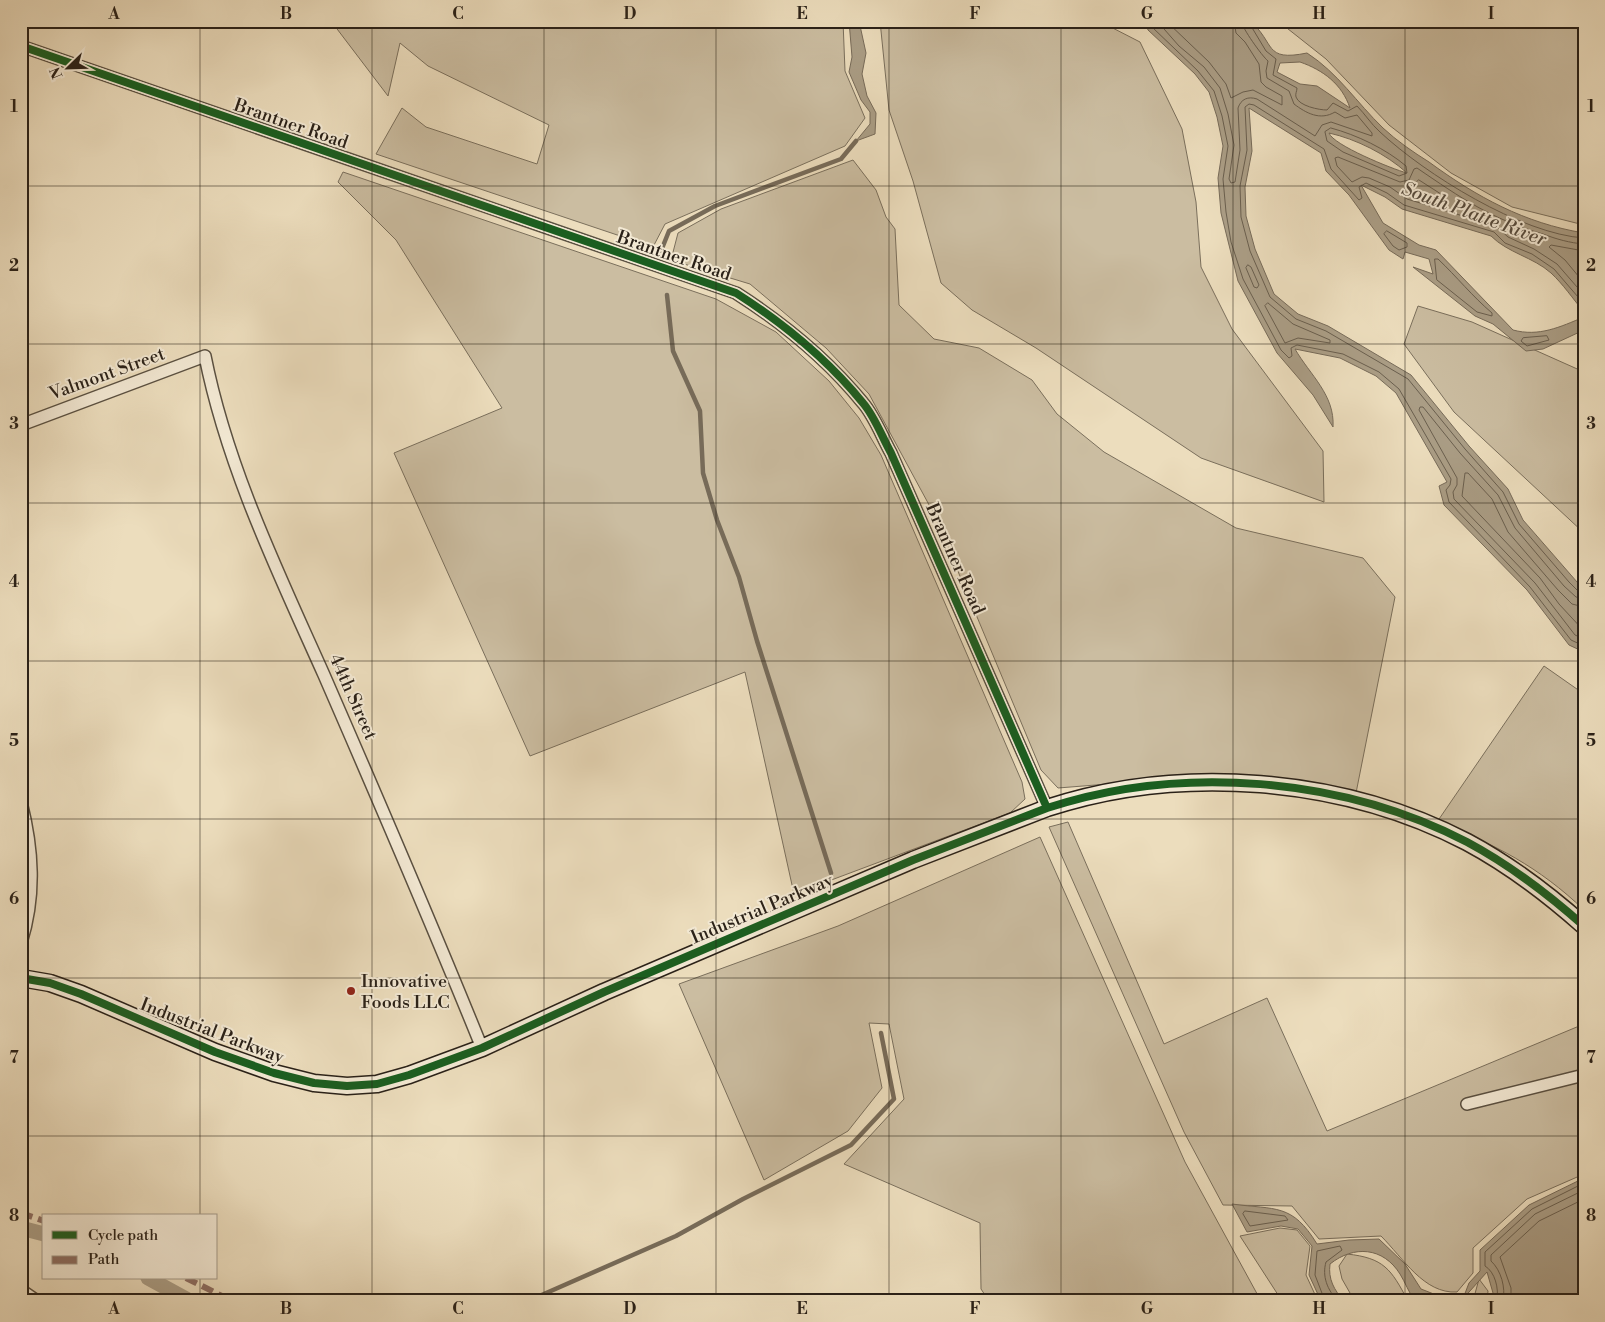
<svg xmlns="http://www.w3.org/2000/svg" width="1605" height="1322" font-family="'Libre Bodoni',serif">
	<style>
		.green { fill: #cbbda1; stroke: #7a6f5c }
		.water { fill: #aa9d85; stroke: #776b59; fill-rule: evenodd }
		.lines { fill: none; stroke-linecap: round; stroke-linejoin: round }
		.shore { stroke: #6a5f4e; stroke-width: 1 }
		.stream { stroke: #776b59; stroke-width: 4.5 }
		.canal { stroke: #aa9d85; stroke-width: 15 }
		.street-casing { stroke: #5a5041; stroke-width: 14 }
		.secondary-casing { stroke: #2a2118; stroke-width: 19 }
		.street { stroke: #f3e9d4; stroke-width: 11 }
		.secondary { stroke: #f3e9d4; stroke-width: 16 }
		.quiet { stroke: #8d6e63; stroke-width: 6; stroke-dasharray: 12 6; stroke-linecap: butt }
		.cycleway-casing { stroke: #f3e9d4; stroke-width: 11 }
		.cycleway { stroke: #1b5e20; stroke-width: 8 }
		.grid { fill: none; stroke: #2a2118; stroke-width: 1; stroke-opacity: 0.55 }
		.poi-dot { fill: #8f2418; stroke: #f3e9d4; stroke-width: 2 }
		.labels { text-anchor: middle; dominant-baseline: central; stroke-width: 4; stroke-linejoin: round; paint-order: stroke }
		.street-label { font-size: 18px; fill: #2a2118; stroke: #f3e9d4 }
		.poi-label { font-size: 18px; fill: #2a2118; stroke: #f3e9d4; text-anchor: start }
		.water-label { font-size: 19px; font-style: italic; fill: #574c3e; stroke: #f3e9d4 }
		.neatline { fill: none; stroke: #2a2118; stroke-width: 2 }
		.grid-label { font-size: 16px; text-anchor: middle; font-weight: bold; fill: #2a2118 }
	</style>
	<rect width="100%" height="100%" fill="#ecddbd"/>
	<filter id="stains"><feTurbulence type="fractalNoise" baseFrequency=".004" numOctaves="4"/><feColorMatrix values="0 0 0 0 .2 0 0 0 0 .09 0 0 0 0 .02 0 0 0 .5 -.17"/></filter>
	<radialGradient id="worn" r=".72"><stop offset=".6" stop-color="#630" stop-opacity="0"/><stop offset="1" stop-color="#630" stop-opacity=".3"/></radialGradient>
	<path class="green" d="M 331,21 L 843,21 L 845,71 L 865,118 L 845,146 L 665,224 L 653,247 L 376,154 L 402,108 L 426,127 L 537,164 L 549,125 L 428,66 L 400,43 L 388,96 Z
		M 880,21 L 1099,21 L 1140,42 L 1182,129 L 1196,202 L 1201,267 L 1232,329 L 1323,451 L 1324,502 L 1201,458 L 1036,348 L 972,310 L 941,283 L 913,181 L 889,110 Z
		M 1278,21 L 1582,21 L 1584,225 L 1512,207 L 1451,173 L 1389,125 L 1326,59 Z
		M 853,160 L 876,190 L 886,217 L 895,229 L 899,305 L 934,339 L 979,348 L 1032,380 L 1057,414 L 1104,452 L 1236,528 L 1363,558 L 1395,597 L 1356,793 L 1233,774 L 1058,788 L 1041,770 L 934,514 L 869,394 L 826,348 L 750,284 L 671,260 L 678,233 L 721,209 Z
		M 343,172 L 716,299 L 776,332 L 829,381 L 859,418 L 881,455 L 1022,782 L 1025,799 L 1010,813 L 794,894 L 745,672 L 530,756 L 394,453 L 502,408 L 396,240 L 338,182 Z
		M 1418,306 L 1472,322 L 1584,372 L 1584,533 L 1454,412 L 1404,344 Z
		M 1544,666 L 1584,694 L 1584,910 C 1539,867 1495,844 1437,822 Z
		M 1068,822 L 1164,1044 L 1267,998 L 1327,1131 L 1584,1024 L 1584,1174 L 1527,1199 L 1473,1248 L 1473,1273 L 1457,1292 C 1424,1294 1403,1258 1381,1236 L 1319,1239 L 1292,1206 L 1223,1205 L 1184,1132 L 1049,827 Z
		M 1040,837 L 1185,1162 L 1261,1301 L 989,1301 L 981,1289 L 980,1223 L 844,1164 L 904,1099 L 889,1024 L 869,1023 L 882,1088 L 848,1131 L 764,1180 L 679,984 L 838,926 Z
		M 1280,1228 L 1297,1230 L 1310,1246 L 1306,1275 L 1318,1301 L 1282,1301 L 1240,1236 Z
		M 1347,1254 C 1384,1258 1391,1269 1408,1301 L 1354,1300 L 1342,1279 L 1339,1266 Z
		M 1479,1279 L 1488,1291 L 1487,1301 L 1473,1301 Z"/>
	<path class="water" d="M 849,21 L 859,21 L 866,53 L 862,74 L 867,96 L 876,113 L 875,134 L 856,141 L 870,124 L 870,112 L 861,100 L 849,72 L 852,57 Z
		M 1145,21 L 1250,21 C 1276,43 1263,62 1307,53 C 1338,73 1357,103 1383,128 C 1397,141 1413,152 1429,162 C 1477,197 1524,223 1584,233 L 1584,312 C 1573,299 1563,284 1551,273 C 1533,257 1508,253 1491,236 L 1402,209 L 1385,197 L 1361,185 L 1383,223 L 1419,245 L 1436,250 L 1513,330 C 1539,337 1560,327 1584,317 L 1584,330 L 1543,349 L 1526,351 L 1493,324 L 1475,316 L 1413,267 L 1433,274 L 1429,259 L 1405,252 L 1403,259 L 1389,250 L 1349,195 L 1326,171 L 1321,153 L 1249,108 L 1252,151 L 1245,187 L 1246,216 L 1255,249 L 1274,294 L 1298,314 L 1328,326 L 1411,375 L 1469,446 L 1508,489 L 1523,520 L 1584,590 L 1584,652 L 1569,645 L 1527,590 L 1444,505 L 1439,486 L 1447,482 L 1396,393 L 1376,376 L 1340,358 L 1295,349 C 1310,375 1335,395 1333,427 L 1313,395 L 1277,353 L 1238,281 L 1221,213 L 1218,178 L 1223,146 L 1217,117 L 1209,92 L 1195,74 L 1148,30 ZM 1300,62 C 1323,70 1342,84 1350,108 L 1317,86 L 1300,84 L 1277,72 L 1280,63 ZM 1329,133 C 1356,139 1386,154 1407,173 C 1392,169 1333,145 1329,133 Z
		M 1584,1178 L 1584,1301 L 1492,1301 L 1493,1293 L 1487,1272 L 1461,1301 L 1415,1301 C 1409,1293 1405,1282 1400,1274 C 1383,1247 1354,1245 1330,1264 C 1328,1279 1334,1290 1344,1301 L 1321,1301 L 1309,1275 L 1312,1246 L 1298,1229 L 1281,1226 L 1247,1232 L 1232,1204 C 1276,1210 1292,1203 1317,1244 L 1349,1240 L 1379,1239 L 1405,1264 L 1421,1289 L 1444,1298 L 1464,1296 L 1469,1283 L 1480,1271 L 1480,1250 L 1529,1205 Z"/>
	<g class="lines">
		<path class="shore" d="M 1151,21 L 1153,28 L 1198,71 L 1214,91 L 1222,116 L 1228,146 L 1223,179 L 1226,212 L 1231,242 L 1243,279 L 1281,350 L 1289,358 L 1292,356 L 1291,348 L 1297,345 L 1343,354 L 1379,372 L 1399,389 L 1451,479 L 1450,485 L 1446,490 L 1449,502 L 1530,587 L 1571,640 L 1584,646
			M 1157,21 L 1179,46 L 1204,67 L 1220,88 L 1228,114 L 1234,145 L 1229,179 L 1231,183 L 1235,182 L 1240,150 L 1238,108 C 1241,99 1248,96 1257,99 L 1315,136 L 1322,125 L 1331,122 L 1372,136 L 1372,133 L 1357,115 L 1345,118 L 1335,112 C 1320,121 1306,113 1294,104 L 1289,91 L 1267,78 L 1266,71 L 1268,61 C 1262,56 1242,28 1241,21
			M 1166,21 L 1209,62 L 1226,84 L 1231,98 L 1243,92 L 1253,90 L 1282,105 L 1282,96 L 1266,87 L 1261,82 L 1259,64 L 1245,42 L 1236,33 L 1234,21
			M 1248,21 L 1266,51 L 1276,59 L 1273,75 L 1297,88 C 1297,91 1295,94 1296,97 C 1299,106 1319,110 1327,110 L 1333,103 L 1348,111 L 1357,106 C 1365,114 1371,124 1380,132 C 1425,174 1521,234 1584,238
			M 1331,128 C 1357,135 1386,149 1406,166 L 1407,173 L 1399,176 L 1343,152 L 1327,141 L 1325,132 Z
			M 1419,180 L 1444,196 L 1445,200 L 1411,192 L 1410,188 Z
			M 1387,231 L 1407,243 L 1407,247 L 1399,250 L 1393,246 L 1384,234 Z
			M 1584,244 C 1570,243 1556,239 1543,234 C 1491,219 1461,198 1417,168 L 1414,169 L 1409,180 L 1400,182 L 1338,157 L 1335,158 L 1337,166 L 1352,182 L 1362,177 L 1369,178 L 1390,187 L 1407,199 L 1496,226 L 1508,237 L 1534,249 L 1557,264 L 1584,295
			M 1584,251 L 1551,245 L 1549,247 L 1565,260 L 1584,283
			M 1435,259 L 1438,259 C 1457,277 1472,296 1492,313 L 1492,316 L 1477,312 L 1437,280 Z
			M 1248,265 L 1251,267 L 1259,285 L 1257,288 L 1254,287 L 1246,268 Z
			M 1268,303 L 1293,324 L 1330,340 L 1330,343 L 1298,338 L 1285,343 L 1265,306 Z
			M 1584,304 L 1554,269 L 1532,254 L 1505,243 L 1494,232 L 1404,205 L 1387,193 L 1366,183 L 1359,187 L 1362,198 L 1359,200 L 1331,169 L 1324,149 L 1254,105 L 1249,104 L 1245,107 L 1247,150 L 1240,186 L 1241,217 L 1250,251 L 1270,297 L 1296,319 L 1326,331 L 1408,379 L 1465,449 L 1503,492 L 1519,524 L 1569,582 L 1579,592 L 1584,593
			M 1547,336 L 1549,340 L 1527,346 L 1521,341 L 1523,338 Z
			M 1584,599 L 1576,597 L 1564,586 L 1515,528 L 1498,495 L 1460,453 L 1423,407 L 1420,407 L 1419,410 L 1457,478 L 1457,485 L 1453,492 L 1454,499 L 1535,583 L 1575,635 L 1584,639
			M 1584,607 L 1572,604 L 1558,590 L 1508,532 L 1492,499 L 1468,473 L 1465,473 L 1462,496 L 1540,578 L 1559,604 L 1584,631
			M 1245,1211 L 1285,1216 L 1288,1220 L 1250,1226 L 1243,1214 Z
			M 1325,1301 L 1315,1275 L 1317,1251 L 1340,1246 L 1342,1250 L 1326,1262 C 1322,1276 1327,1290 1338,1301
			M 1497,1301 C 1499,1288 1495,1272 1485,1266 L 1485,1252 L 1532,1209 L 1584,1183
			M 1503,1301 C 1506,1288 1501,1270 1491,1261 L 1491,1255 L 1535,1214 L 1584,1190
			M 1511,1301 L 1511,1288 L 1500,1257 L 1539,1221 L 1584,1199"/>
		<path class="stream" d="M 661,251 L 669,231 L 715,206 L 841,159 L 856,141
			M 667,295 L 673,351 L 700,411 L 703,473 L 717,520 L 739,577 L 757,641 L 831,873
			M 528,1301 L 676,1236 L 743,1199 L 851,1145 L 894,1099 L 881,1033"/>
		<path class="canal" d="M 21,1228 L 44,1234
			M 148,1278 L 190,1301"/>
		<defs>
			<path id="street" d="M 21,46 L 736,293 C 783,323 827,359 863,403 C 875,417 882,437 891,453 L 1047,808
				M 21,425 L 205,356 C 227,467 278,572 324,675 C 378,799 431,922 482,1048
				M 21,802 C 33,849 36,895 21,943
				M 1467,1104 L 1584,1075
				M 21,1290 L 37,1301"/>
			<path id="secondary" d="M 21,978 L 50,983 L 81,994 L 215,1052 L 274,1073 L 314,1083 L 347,1086 L 377,1084 L 409,1075 L 482,1048 L 604,992 L 913,860 L 1047,808 C 1181,764 1342,777 1467,842 C 1510,865 1548,894 1584,926"/>
		</defs>
		<use href="#street" class="street-casing"/>
		<use href="#secondary" class="secondary-casing"/>
		<use href="#street" class="street"/>
		<use href="#secondary" class="secondary"/>
		<path class="quiet" d="M 21,1213 L 44,1221
			M 186,1278 L 232,1301"/>
		<defs>
			<path id="cycleway" d="M 21,46 L 736,293 C 783,323 827,359 863,403 C 875,417 882,437 891,453 L 1047,808
				M 21,978 L 50,983 L 81,994 L 215,1052 L 274,1073 L 314,1083 L 347,1086 L 377,1084 L 409,1075 L 482,1048 L 604,992 L 913,860 L 1047,808 C 1181,764 1342,777 1467,842 C 1510,865 1548,894 1584,926"/>
		</defs>
		<use href="#cycleway" class="cycleway-casing"/>
		<use href="#cycleway" class="cycleway"/>
	</g>
	<path class="grid" d="M 200,21 L 200,1216M 372,21 L 372,1301M 544,21 L 544,1301M 716,21 L 716,1301M 889,21 L 889,1301M 1061,21 L 1061,1301M 1233,21 L 1233,1301M 1405,21 L 1405,1301M 21,186 L 1584,186M 21,344 L 1584,344M 21,503 L 1584,503M 21,661 L 1584,661M 21,819 L 1584,819M 21,978 L 1584,978M 21,1136 L 1584,1136M 200,1278 L 200,1301"/>
	<circle class="poi-dot" cx="351" cy="991" r="5"/>
	<g class="labels">
		<g class="street-label">
			<text transform="translate(291 124) rotate(19)">Brantner Road</text>
			<text transform="translate(674 256) rotate(19)">Brantner Road</text>
			<text transform="translate(107 374) rotate(-20)">Valmont Street</text>
			<text transform="translate(955 559) rotate(66)">Brantner Road</text>
			<text transform="translate(353 697) rotate(66)">44th Street</text>
			<text transform="translate(762 909) rotate(-23)">Industrial Parkway</text>
			<text transform="translate(212 1031) rotate(21)">Industrial Parkway</text>
		</g>
		<g class="poi-label">
			<text x="361" y="981">Innovative<tspan x="361" dy="21">Foods LLC</tspan></text>
		</g>
		<g class="water-label">
			<text transform="translate(1474 214) rotate(20)">South Platte River</text>
		</g>
	</g>
	<rect width="1605" height="1322" fill="none" stroke="#ecddbd" stroke-width="55"/>
	<rect x="42" y="1214" width="175" height="65" fill="#f3e9d4" stroke="#a39989"/>
	<rect x="52" y="1231" width="25" height="8" fill="#1b5e20" stroke="#a39989"/>
	<text x="88" y="1240" font-size="15" fill="#2a2118">Cycle path</text>
	<rect x="52" y="1256" width="25" height="8" fill="#8d6e63" stroke="#a39989"/>
	<text x="88" y="1264" font-size="15" fill="#2a2118">Path</text>
	<g transform="translate(68 68) rotate(247)" stroke="#f3e9d4" stroke-width="4" paint-order="stroke">
	<path d="M0-4L9 19L0 12L-9 19Z" fill="#2a2118"/>
	<text y="-8" font-size="14" font-weight="bold" text-anchor="middle" fill="#2a2118">N</text>
	</g>
	<rect x="28" y="28" width="1550" height="1266" class="neatline"/>
	<g class="grid-label">
		<text x="114" y="19">A</text>
		<text x="286" y="19">B</text>
		<text x="458" y="19">C</text>
		<text x="630" y="19">D</text>
		<text x="802" y="19">E</text>
		<text x="975" y="19">F</text>
		<text x="1147" y="19">G</text>
		<text x="1319" y="19">H</text>
		<text x="1491" y="19">I</text>
		<text x="14" y="112">1</text>
		<text x="1591" y="112">1</text>
		<text x="14" y="271">2</text>
		<text x="1591" y="271">2</text>
		<text x="14" y="429">3</text>
		<text x="1591" y="429">3</text>
		<text x="14" y="587">4</text>
		<text x="1591" y="587">4</text>
		<text x="14" y="746">5</text>
		<text x="1591" y="746">5</text>
		<text x="14" y="904">6</text>
		<text x="1591" y="904">6</text>
		<text x="14" y="1063">7</text>
		<text x="1591" y="1063">7</text>
		<text x="14" y="1221">8</text>
		<text x="1591" y="1221">8</text>
		<text x="114" y="1314">A</text>
		<text x="286" y="1314">B</text>
		<text x="458" y="1314">C</text>
		<text x="630" y="1314">D</text>
		<text x="802" y="1314">E</text>
		<text x="975" y="1314">F</text>
		<text x="1147" y="1314">G</text>
		<text x="1319" y="1314">H</text>
		<text x="1491" y="1314">I</text>
	</g>
	<rect width="100%" height="100%" filter="url(#stains)"/>
	<rect width="100%" height="100%" fill="url(#worn)"/>
</svg>
